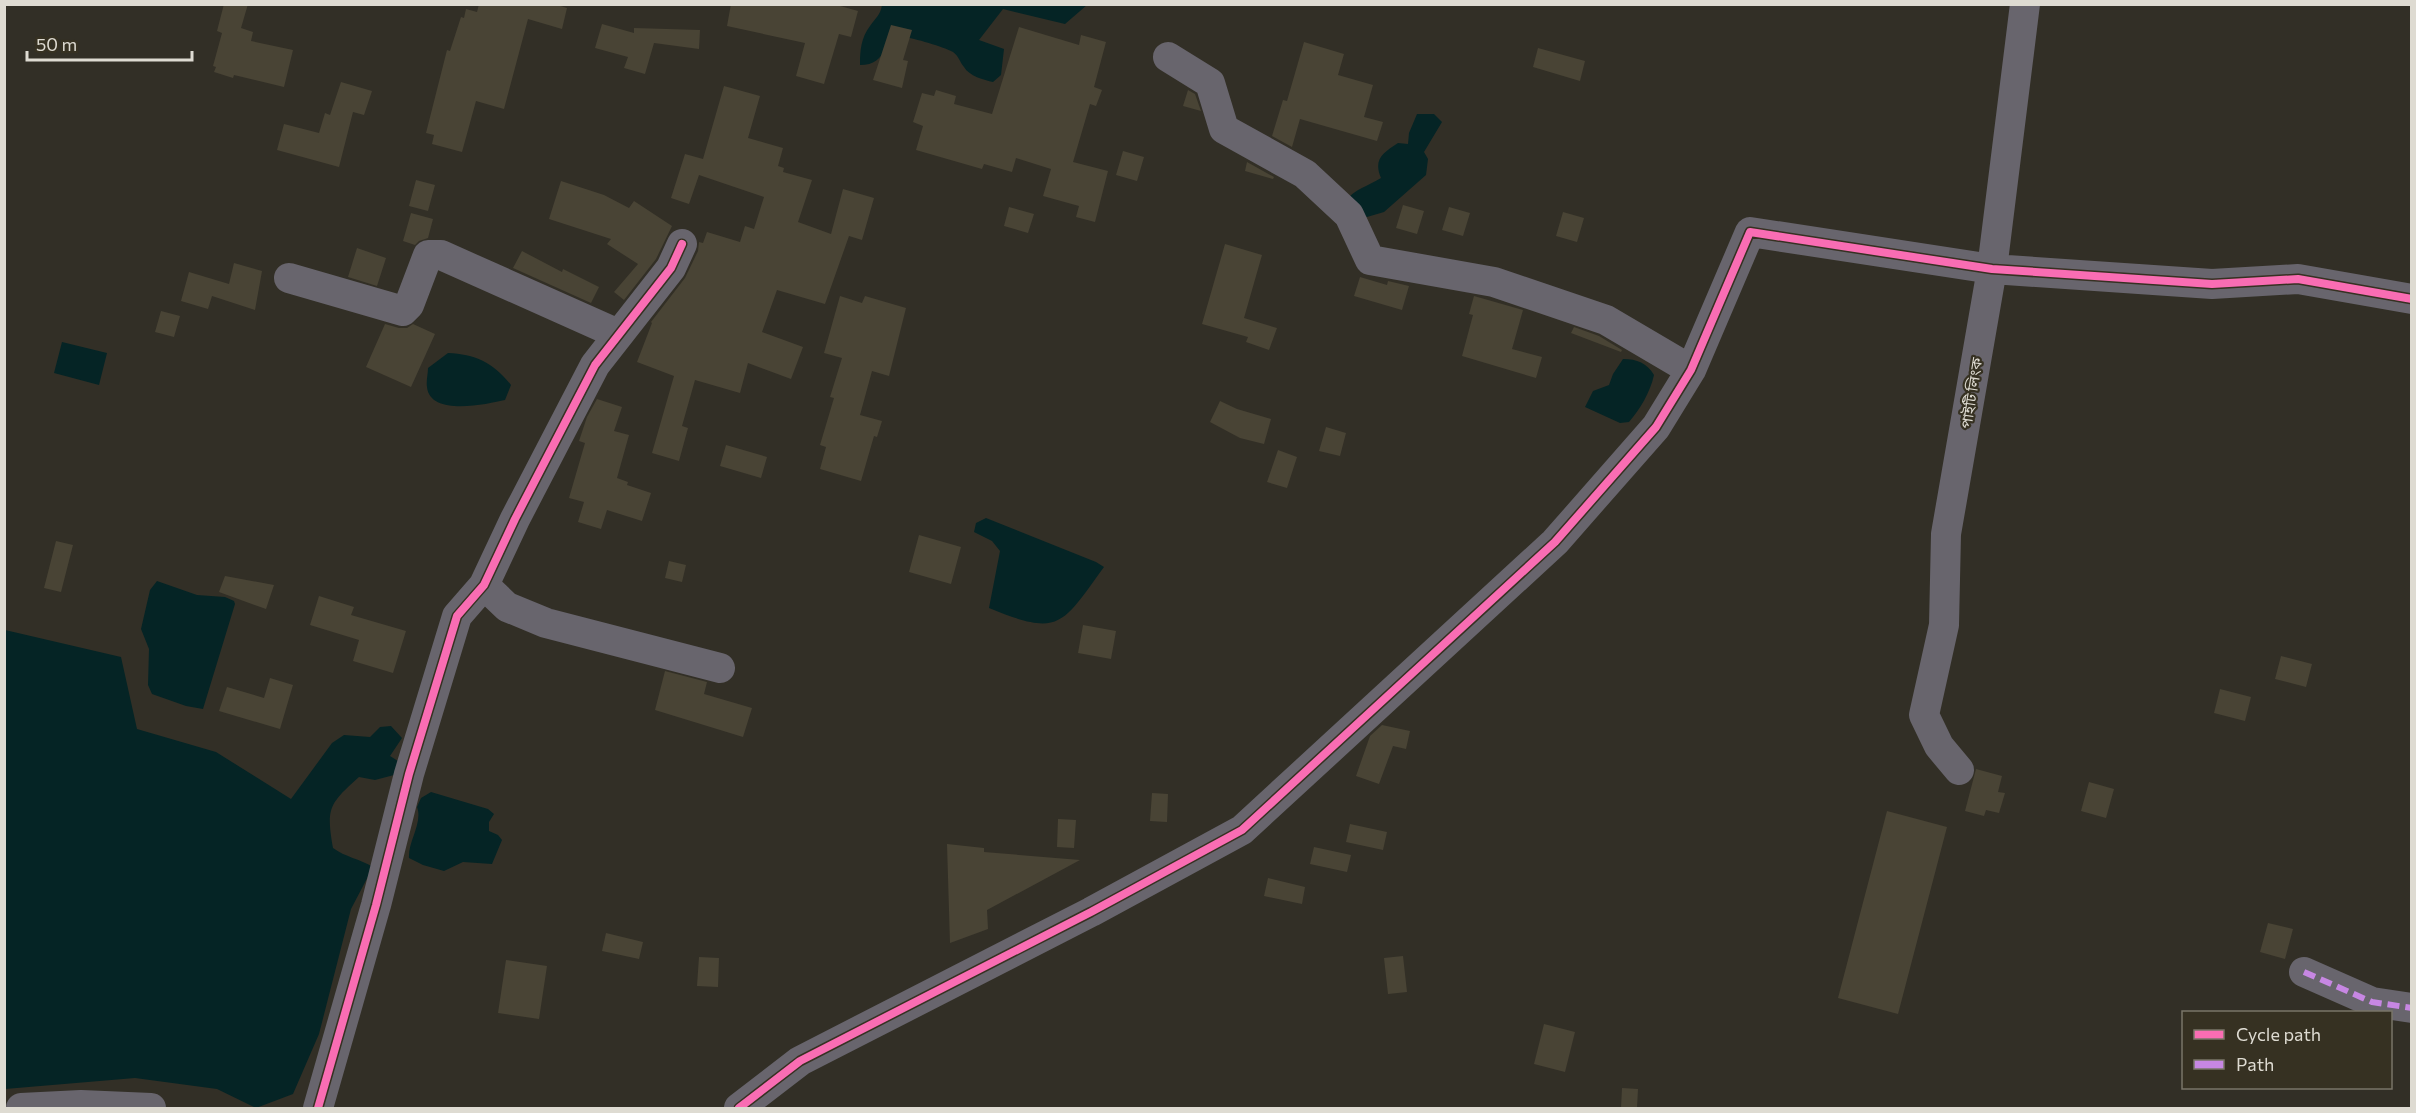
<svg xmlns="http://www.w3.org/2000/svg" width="2416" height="1113" font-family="Commissioner,'Noto Sans Bengali',sans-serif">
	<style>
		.water { fill: #052425 }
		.building { fill: #494435 }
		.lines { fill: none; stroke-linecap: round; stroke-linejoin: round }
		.minor { stroke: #68656d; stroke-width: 30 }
		.quiet { stroke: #c787e3; stroke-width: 6; stroke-dasharray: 12 6; stroke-linecap: butt }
		.cycleway-casing { stroke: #363122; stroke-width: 11 }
		.cycleway { stroke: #f96db3; stroke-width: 8 }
		.labels { text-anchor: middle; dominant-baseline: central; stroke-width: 4.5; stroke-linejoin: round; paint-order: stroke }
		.street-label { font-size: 15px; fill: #dedbd2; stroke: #363122 }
	</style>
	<rect width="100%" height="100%" fill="#322f26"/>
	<path class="water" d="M 882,5 L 1087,5 L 1065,24 L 1003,9 L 979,40 L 1004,49 L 1001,75 L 993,82 C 984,80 969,76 964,67 C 960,63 959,56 953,52 C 944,47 914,38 903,37 C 882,35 890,65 860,65 C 860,50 861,38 870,26 C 876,17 880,16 882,5 Z
		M 1417,114 L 1434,114 L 1442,122 L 1424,152 L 1428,159 L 1426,175 L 1384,212 L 1367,217 L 1353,210 L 1345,201 C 1355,189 1368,186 1381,178 C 1373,159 1383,153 1398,143 L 1408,144 L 1409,133 Z
		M 62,342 L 107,353 L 99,385 L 54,373 Z
		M 448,353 C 475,354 494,363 511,385 L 505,400 C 487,404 430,417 427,387 C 426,381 428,374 428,368 Z
		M 1623,359 C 1637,359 1647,363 1654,375 C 1650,393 1640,409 1629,422 L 1620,423 L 1585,407 L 1593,391 L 1609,385 L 1613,374 Z
		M 986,518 L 1096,562 L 1104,567 C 1062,624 1061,638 989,608 L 1000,551 L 992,541 L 974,532 L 976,523 Z
		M 157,581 L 197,595 L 225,597 L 234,601 L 235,604 L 203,709 L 186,706 L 152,694 L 148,685 L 149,649 L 141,629 L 150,590 Z
		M 5,630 L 121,657 L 137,729 L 216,752 L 291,799 L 332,743 L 344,735 L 370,737 L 380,727 L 391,726 L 402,738 L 390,756 L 398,761 L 394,775 L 375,780 L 359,777 C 329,804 326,808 333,848 C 345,857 360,859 373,867 L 351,909 L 319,1034 L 293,1094 L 256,1108 L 217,1089 L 135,1078 L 5,1089 Z
		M 431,792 L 488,809 L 494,814 L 489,822 L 489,831 L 498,835 L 502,840 L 492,864 L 463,862 L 444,871 L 423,865 L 409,858 C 408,841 423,823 417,807 L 421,798 Z"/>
	<path class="building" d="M 224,4 L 248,4 L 241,28 L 253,32 L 251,41 L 293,50 L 284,87 L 234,75 L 233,78 L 214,72 L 216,67 L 213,66 L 222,33 L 217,31 Z
		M 479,4 L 554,4 L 567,8 L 562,29 L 528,19 L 504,109 L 476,101 L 462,152 L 432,144 L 434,135 L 426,133 L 447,50 L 450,51 L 461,17 L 464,18 L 466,9 L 477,12 Z
		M 731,4 L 833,4 L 858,11 L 851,37 L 839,34 L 824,84 L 796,76 L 805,43 L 727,26 Z
		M 602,24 L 634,33 L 634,28 L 700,30 L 699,49 L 654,43 L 645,74 L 624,68 L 628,57 L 595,48 Z
		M 891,25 L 912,30 L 903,60 L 908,61 L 902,88 L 873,80 Z
		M 1019,27 L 1079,45 L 1081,35 L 1106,42 L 1094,87 L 1102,90 L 1096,106 L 1090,104 L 1073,162 L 1108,171 L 1095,222 L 1076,217 L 1079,206 L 1043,196 L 1051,169 L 1016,158 L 1012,172 L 984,164 L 982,169 L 916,150 L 923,126 L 913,122 L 922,93 L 934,96 L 936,90 L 956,96 L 954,104 L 992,114 Z
		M 1304,42 L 1344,54 L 1338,75 L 1373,85 L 1364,117 L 1383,122 L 1377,141 L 1300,119 L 1292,147 L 1272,136 L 1283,100 L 1287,101 Z
		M 1538,48 L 1585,61 L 1580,81 L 1533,67 Z
		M 341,82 L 372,91 L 364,115 L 353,112 L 339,167 L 277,150 L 284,124 L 319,133 L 325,113 L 330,115 Z
		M 724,86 L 760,96 L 748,138 L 783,148 L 778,166 L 784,168 L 783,172 L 812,180 L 798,222 L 831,234 L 843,189 L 874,198 L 862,240 L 849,236 L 825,304 L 777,290 L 762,332 L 803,347 L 791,379 L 748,363 L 740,393 L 695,380 L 682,426 L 688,428 L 679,461 L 652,453 L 674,376 L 637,362 L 652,323 L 651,322 L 685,278 L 698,251 L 699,242 L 703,243 L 707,232 L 740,242 L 745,226 L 754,229 L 764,197 L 699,175 L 689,204 L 671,198 L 685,154 L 703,159 Z
		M 1188,90 L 1195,94 L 1201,111 L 1183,106 Z
		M 1123,151 L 1144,157 L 1137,181 L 1116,175 Z
		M 1247,162 L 1274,177 L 1273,179 L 1245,171 Z
		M 416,180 L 435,185 L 428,211 L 409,206 Z
		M 561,181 L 604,195 L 629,208 L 634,201 L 672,226 L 656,259 L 624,300 L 614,292 L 638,264 L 607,244 L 611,239 L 549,219 Z
		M 1403,205 L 1424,211 L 1417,234 L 1396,228 Z
		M 1009,207 L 1034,214 L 1028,233 L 1004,226 Z
		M 1449,207 L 1470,213 L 1463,236 L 1442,230 Z
		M 1563,212 L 1584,218 L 1577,242 L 1556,236 Z
		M 411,213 L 433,219 L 428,238 L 419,241 L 415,245 L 403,241 Z
		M 1225,244 L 1262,255 L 1244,318 L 1277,328 L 1269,350 L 1246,342 L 1248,337 L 1202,324 Z
		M 357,248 L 386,258 L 377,286 L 348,277 Z
		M 522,251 L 562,272 L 563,269 L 599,287 L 591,303 L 513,268 Z
		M 234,263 L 262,271 L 255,310 L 212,296 L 208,309 L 181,301 L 189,272 L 229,284 Z
		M 1360,277 L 1387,285 L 1388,281 L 1409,286 L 1402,310 L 1354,296 Z
		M 840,296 L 862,303 L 865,296 L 906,308 L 889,376 L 872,371 L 860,415 L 882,421 L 877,437 L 874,436 L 861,481 L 820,469 L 826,447 L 820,445 L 834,398 L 830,397 L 842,358 L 824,353 Z
		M 1474,296 L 1523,310 L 1512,349 L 1542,357 L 1536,378 L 1462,356 L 1473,315 L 1469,314 Z
		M 161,311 L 180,316 L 174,337 L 155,332 Z
		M 385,324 L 399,328 L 407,328 L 413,324 L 435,334 L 411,387 L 366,367 Z
		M 1574,327 L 1599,336 L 1622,350 L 1621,352 L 1571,333 Z
		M 597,399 L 622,407 L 614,431 L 629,435 L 617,478 L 628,482 L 627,485 L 651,493 L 642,521 L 607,510 L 601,529 L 578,522 L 584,502 L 569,498 L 585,443 L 579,441 L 587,417 Z
		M 1220,401 L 1237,409 L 1271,419 L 1264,444 L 1240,438 L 1210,422 Z
		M 1326,427 L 1346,433 L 1340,456 L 1319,451 Z
		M 726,445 L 767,457 L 761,478 L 720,466 Z
		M 1278,450 L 1297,457 L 1287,488 L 1267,482 Z
		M 919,535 L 961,547 L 951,584 L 909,572 Z
		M 56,541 L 73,545 L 61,592 L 44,588 Z
		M 669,561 L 686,565 L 682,582 L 665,578 Z
		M 225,576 L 274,585 L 266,609 L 219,592 Z
		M 319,596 L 354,607 L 351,615 L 406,631 L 393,673 L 353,661 L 359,640 L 310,625 Z
		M 1083,625 L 1116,631 L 1111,659 L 1078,653 Z
		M 2281,656 L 2312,664 L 2306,687 L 2275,679 Z
		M 665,671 L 707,682 L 704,694 L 752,708 L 743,737 L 655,710 Z
		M 270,678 L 293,685 L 280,729 L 219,711 L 227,687 L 264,698 Z
		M 2220,689 L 2251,697 L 2245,721 L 2214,713 Z
		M 1382,725 L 1410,731 L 1406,749 L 1393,746 L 1379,784 L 1356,776 L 1370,736 Z
		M 1976,769 L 2002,776 L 1998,792 L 2005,793 L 1999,813 L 1986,810 L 1984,816 L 1965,811 Z
		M 2089,782 L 2114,789 L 2106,818 L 2081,811 Z
		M 1152,793 L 1168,794 L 1167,822 L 1150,821 Z
		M 1887,811 L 1947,827 L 1898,1014 L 1838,998 Z
		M 1058,819 L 1076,820 L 1074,848 L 1057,847 Z
		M 1350,824 L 1387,832 L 1383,850 L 1346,842 Z
		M 947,844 L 984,848 L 984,852 L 1080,860 L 987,910 L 988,929 L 950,943 Z
		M 1314,847 L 1351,855 L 1347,872 L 1310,864 Z
		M 1268,878 L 1305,887 L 1302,904 L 1264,896 Z
		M 2268,923 L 2293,929 L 2285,959 L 2260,952 Z
		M 606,933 L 643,942 L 639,959 L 602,951 Z
		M 1403,956 L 1407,992 L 1388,994 L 1384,958 Z
		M 699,957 L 719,958 L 718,987 L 697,986 Z
		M 506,960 L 547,966 L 539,1019 L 498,1013 Z
		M 1544,1024 L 1575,1032 L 1565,1072 L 1534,1064 Z
		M 1622,1088 L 1638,1089 L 1637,1108 L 1621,1108 Z"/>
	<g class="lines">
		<path class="minor" d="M 1168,57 L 1210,83 L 1224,129 L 1305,174 L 1349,215 L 1370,260 L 1494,282 L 1606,320 L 1691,370
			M 289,278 L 403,311 L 409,305 L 428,255 L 441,255 L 618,334
			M 484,585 L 507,607 L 546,623 L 720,668
			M 1959,770 L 1939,746 L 1924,715 L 1944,625 L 1946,534 L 1992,269 L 2025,4
			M 2304,972 L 2372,1002 L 2412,1008
			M 21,1108 L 81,1105 L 151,1108
			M 318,1108 L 376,905 L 409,774 L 457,616 L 484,585 L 515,519 L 595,365 L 671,268 L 682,244
			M 739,1108 L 800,1061 L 1091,912 L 1242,830 L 1555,542 L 1656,427 L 1691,370 L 1750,232 L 1992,269 L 2212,284 L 2298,279 L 2412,299"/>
		<path class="quiet" d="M 2304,972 L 2372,1002 L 2412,1008"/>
		<defs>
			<path id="cycleway" d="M 318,1108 L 376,905 L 409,774 L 457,616 L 484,585 L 515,519 L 595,365 L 671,268 L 682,244
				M 739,1108 L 800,1061 L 1091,912 L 1242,830 L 1555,542 L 1656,427 L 1691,370 L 1750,232 L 1992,269 L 2212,284 L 2298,279 L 2412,299"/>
		</defs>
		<use href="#cycleway" class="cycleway-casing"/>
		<use href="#cycleway" class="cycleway"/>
	</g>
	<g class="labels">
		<g class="street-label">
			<text transform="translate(1971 393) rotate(-81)">পাইটি লিংক</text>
		</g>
	</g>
	<rect width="2416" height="1113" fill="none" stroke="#dedbd2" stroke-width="12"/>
	<rect x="2182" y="1011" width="210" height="78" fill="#363122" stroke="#797568" stroke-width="1.5"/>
	<rect x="2194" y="1030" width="30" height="9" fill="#f96db3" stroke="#797568" stroke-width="1.5"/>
	<text x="2236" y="1041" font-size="18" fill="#dedbd2">Cycle path</text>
	<rect x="2194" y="1060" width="30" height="9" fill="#c787e3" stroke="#797568" stroke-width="1.5"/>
	<text x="2236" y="1071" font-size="18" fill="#dedbd2">Path</text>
	<path d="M27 51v9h165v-9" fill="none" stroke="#dedbd2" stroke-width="3"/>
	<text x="36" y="51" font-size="18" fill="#dedbd2" stroke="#363122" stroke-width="4.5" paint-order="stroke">50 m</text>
</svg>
